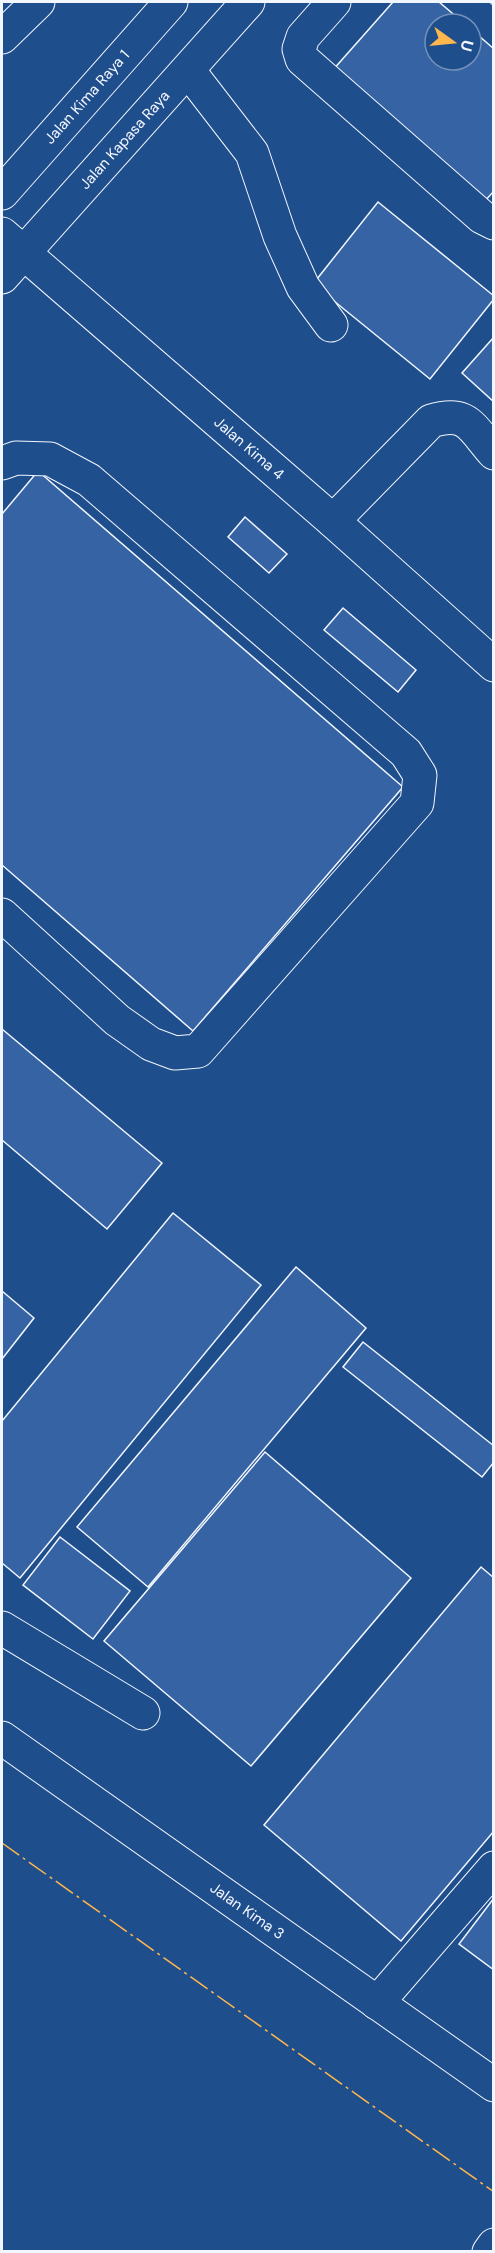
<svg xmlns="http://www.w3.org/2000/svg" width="495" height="2253" font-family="'DM Sans',sans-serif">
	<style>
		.building { fill: #3563a3; stroke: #f2f6ff; stroke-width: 1.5 }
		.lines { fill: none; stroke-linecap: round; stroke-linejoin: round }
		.minor-casing { stroke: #f2f6ff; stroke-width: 35 }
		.major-casing { stroke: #f2f6ff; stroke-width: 35 }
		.path { stroke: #b3c4dc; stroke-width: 4; stroke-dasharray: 4.5 3; stroke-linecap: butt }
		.minor { stroke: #1f4e8c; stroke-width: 33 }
		.major { stroke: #1f4e8c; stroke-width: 33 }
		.power { stroke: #ffb74d; stroke-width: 1.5; stroke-dasharray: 21 4.5 3 4.5; stroke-linecap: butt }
		.labels { text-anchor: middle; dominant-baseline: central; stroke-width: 4.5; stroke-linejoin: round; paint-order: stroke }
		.street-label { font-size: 15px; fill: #f2f6ff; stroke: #1f4e8c }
	</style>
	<rect width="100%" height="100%" fill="#1f4e8c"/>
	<path class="building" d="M 393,2 L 439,2 L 465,24 L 435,24 L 435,60 L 471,60 L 471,29 L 494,49 L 494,191 L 483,203 L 332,71 Z
		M 378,202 L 494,296 L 494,299 L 430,379 L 313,284 Z
		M 494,337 L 494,402 L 462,373 Z
		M 38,471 L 403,787 L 193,1031 L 2,865 L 2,514 Z
		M 245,517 L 287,554 L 269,573 L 228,537 Z
		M 343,608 L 416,670 L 398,692 L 324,630 Z
		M 2,1029 L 162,1163 L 107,1229 L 2,1140 Z
		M 173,1213 L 261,1285 L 20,1578 L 2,1563 L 2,1421 Z
		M 296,1267 L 366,1328 L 148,1587 L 77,1527 Z
		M 2,1291 L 34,1318 L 2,1359 Z
		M 363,1342 L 494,1446 L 494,1462 L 482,1477 L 343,1367 Z
		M 265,1452 L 411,1578 L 251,1766 L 104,1641 Z
		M 60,1537 L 130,1591 L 93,1639 L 23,1585 Z
		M 481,1567 L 494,1578 L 494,1831 L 401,1941 L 264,1825 Z
		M 494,1898 L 494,1970 L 459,1944 Z"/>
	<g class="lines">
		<defs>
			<g id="minor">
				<path d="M 334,2 L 303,37 L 299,49 L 302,59 L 482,217 L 494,223"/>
				<path d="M 2,37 L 38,2"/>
				<path d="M 188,70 L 252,153 L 280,236 L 303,287 L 331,325"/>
				<path id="s1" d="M 2,234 L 333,521 L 494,665"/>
				<path d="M 2,463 L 16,458 L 50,459 L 89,480 L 406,753 L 420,775 L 417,803 L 198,1051 L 175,1053 L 151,1044 L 117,1020 L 2,915"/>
				<path d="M 333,521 L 431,421 C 468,410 471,427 494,453"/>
				<path d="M 2,1628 L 143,1713"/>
				<path id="s2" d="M 2,1738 L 494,2085"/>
				<path d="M 377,2003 L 494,1868"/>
				<path d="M 489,2252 L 494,2245"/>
			</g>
			<g id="major">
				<path id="s3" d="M 2,193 L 171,2"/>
				<path id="s4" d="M 2,277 L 248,2"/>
			</g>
		</defs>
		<use href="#minor" class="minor-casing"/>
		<use href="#major" class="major-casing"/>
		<path class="path" d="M 491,2 L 494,4"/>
		<use href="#minor" class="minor"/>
		<use href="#major" class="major"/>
		<path class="power" d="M 2,1843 L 494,2192"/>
	</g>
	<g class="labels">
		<g class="street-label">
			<text stroke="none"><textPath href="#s3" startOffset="128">Jalan Kima Raya 1</textPath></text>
			<text stroke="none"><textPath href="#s4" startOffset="184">Jalan Kapasa Raya</textPath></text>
			<text stroke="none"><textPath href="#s1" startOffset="327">Jalan Kima 4</textPath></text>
			<text stroke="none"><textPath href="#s2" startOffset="300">Jalan Kima 3</textPath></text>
		</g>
	</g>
	<rect width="495" height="2253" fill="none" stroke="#f2f6ff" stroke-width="6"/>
	<g transform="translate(453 42) rotate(105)"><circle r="28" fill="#1f4e8c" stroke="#7391ba" stroke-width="1.5"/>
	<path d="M0-4.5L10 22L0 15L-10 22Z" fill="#ffb74d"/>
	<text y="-9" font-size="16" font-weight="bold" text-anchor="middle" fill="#f2f6ff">U</text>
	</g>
</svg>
